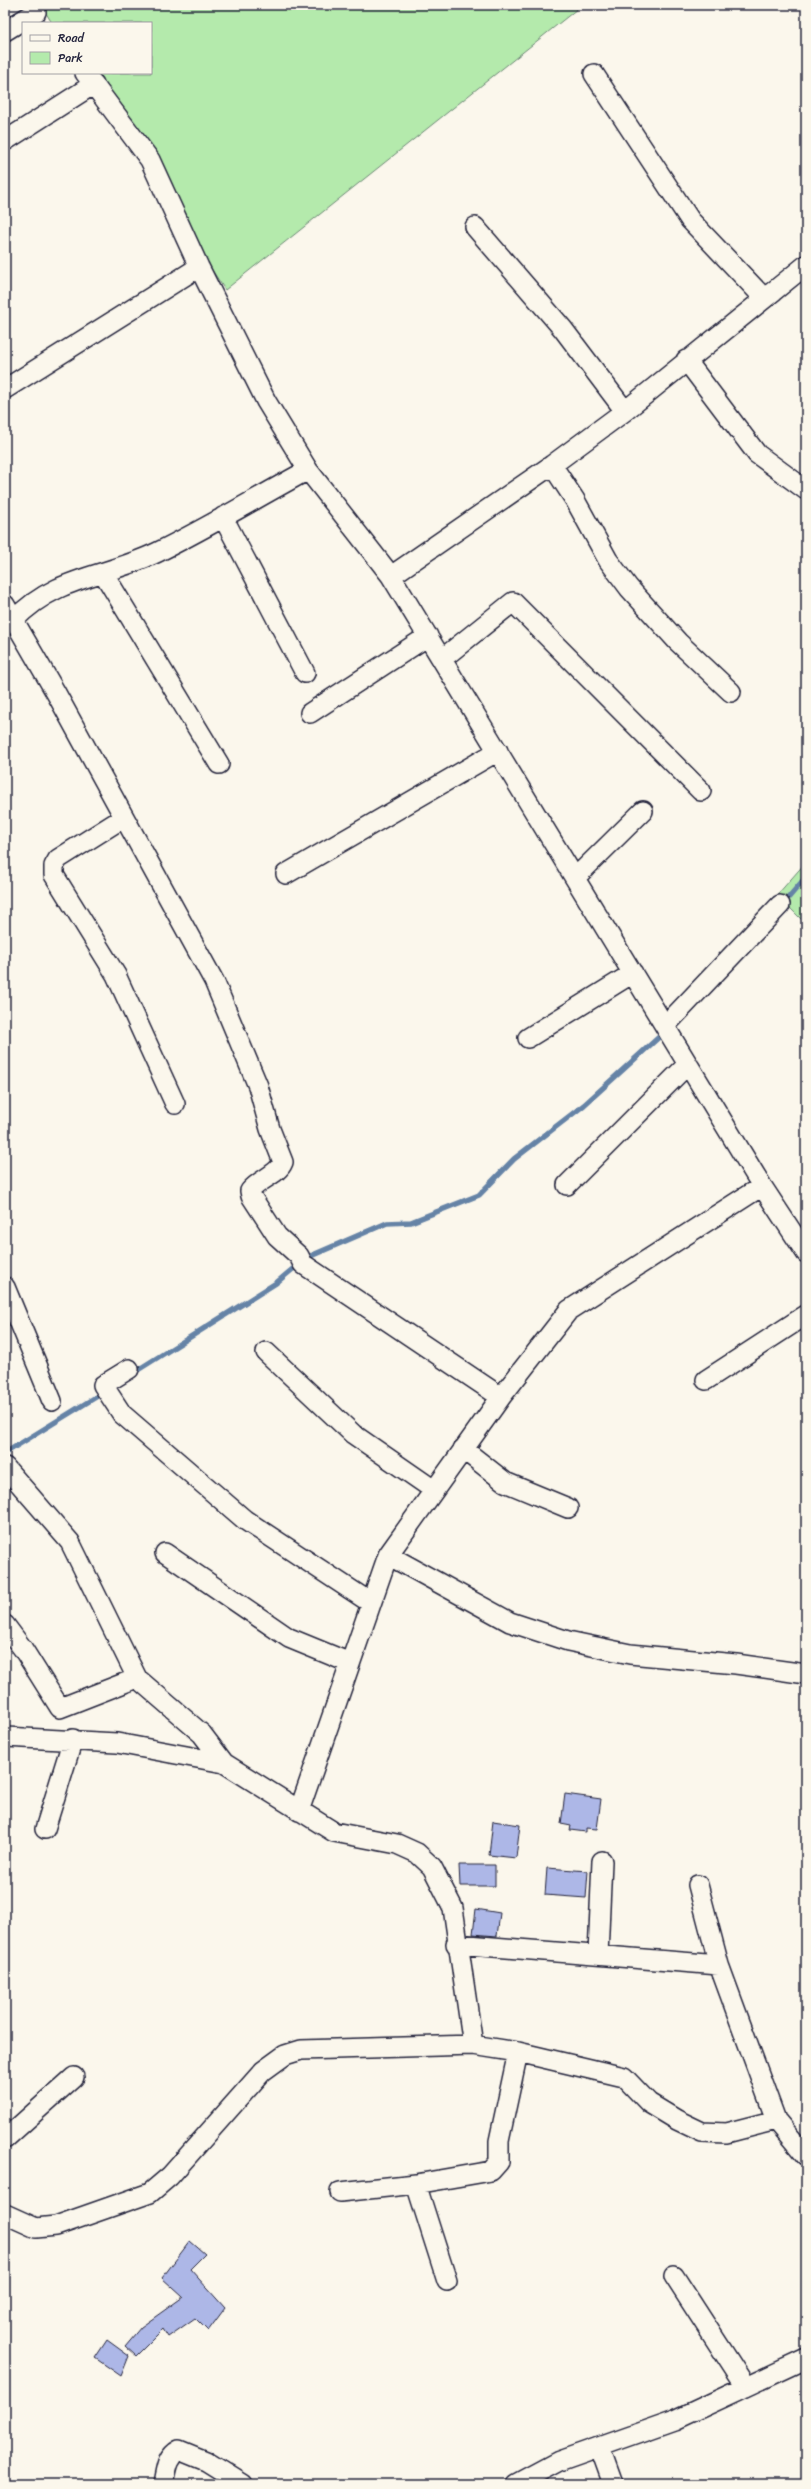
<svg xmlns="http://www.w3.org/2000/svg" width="811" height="2489" font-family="Sriracha,sans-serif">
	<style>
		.green { fill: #b4eaac; stroke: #6b8674 }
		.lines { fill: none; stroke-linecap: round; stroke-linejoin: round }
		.stream { stroke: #6583a6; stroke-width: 5.5 }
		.building { fill: #adb7e7; stroke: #22223b }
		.minor-casing { stroke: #22223b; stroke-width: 22 }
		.minor { stroke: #fbf7ec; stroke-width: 19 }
	</style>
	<rect width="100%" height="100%" fill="#fbf7ec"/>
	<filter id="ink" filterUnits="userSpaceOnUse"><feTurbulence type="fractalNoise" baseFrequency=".025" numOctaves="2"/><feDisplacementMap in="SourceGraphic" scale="8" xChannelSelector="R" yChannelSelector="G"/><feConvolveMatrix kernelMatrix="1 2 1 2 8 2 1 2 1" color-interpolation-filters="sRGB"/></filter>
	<g filter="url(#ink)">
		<path class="green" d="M 41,5 L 582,5 L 225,290 L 84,73 L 151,73 L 151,23 L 52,23 Z
			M 806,862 L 806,924 L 777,895 Z"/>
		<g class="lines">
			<path class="stream" d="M 783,904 L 806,877
				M 133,1373 L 276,1283 L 306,1258 L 387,1223 L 411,1222 L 479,1195 L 514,1159 L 584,1105 L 659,1037
				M 5,1453 L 104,1392"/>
		</g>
		<path class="building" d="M 565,1794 L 601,1799 L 597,1829 L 586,1828 L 586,1832 L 570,1830 L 571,1826 L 561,1824 Z
			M 493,1821 L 520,1825 L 516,1858 L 489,1855 Z
			M 459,1865 L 495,1865 L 495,1886 L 460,1886 Z
			M 547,1868 L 588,1871 L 586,1898 L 545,1895 Z
			M 476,1909 L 500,1913 L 497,1936 L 473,1934 Z
			M 190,2241 L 205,2254 L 190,2269 L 225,2308 L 208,2331 L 195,2318 L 168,2337 L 163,2329 L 136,2356 L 125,2346 L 141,2327 L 183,2297 L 162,2278 Z
			M 107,2340 L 129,2356 L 121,2376 L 95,2358 Z"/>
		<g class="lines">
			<defs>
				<path id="minor" d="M 5,31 L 36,12
					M 85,73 L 150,160 L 199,267 L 266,401 L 308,470 L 391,576 L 762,1186 L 806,1253
					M 594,74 L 690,220 L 764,298
					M 5,141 L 94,84
					M 475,227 L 563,329 L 625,411
					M 686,360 L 757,454 L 806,490
					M 5,389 L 199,267
					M 552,465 L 575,500 L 608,560 L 629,588 L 678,642 L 731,692
					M 223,517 L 305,673
					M 104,574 L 219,764
					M 391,576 L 552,465 L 625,411 L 806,265
					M 5,605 L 56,693 L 214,981 L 258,1086 L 270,1129 L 283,1162 C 278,1175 259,1179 250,1191 L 251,1196 L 277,1236 L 299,1256 L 303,1264 L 501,1397
					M 14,620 C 57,575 105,578 158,552 C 209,527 258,497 308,470
					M 442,659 L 513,602 L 701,791
					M 310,713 L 428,636
					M 123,818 L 58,859 L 54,866 L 54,875 L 116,975 L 175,1104
					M 286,874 L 498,751
					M 575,878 L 643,811
					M 665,1026 L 780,905
					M 528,1038 L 633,973
					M 567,1185 L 688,1064
					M 5,1287 L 52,1401
					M 266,1352 L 353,1434 L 434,1490
					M 129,1369 L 103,1385 L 122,1414 L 245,1520 L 371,1603
					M 706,1380 L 806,1315
					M 463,1449 L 505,1482 L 568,1508
					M 5,1467 L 70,1542 L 137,1678 L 202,1734 L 224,1763
					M 165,1553 L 289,1638 L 350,1663
					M 388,1555 L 510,1622 L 568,1641 L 630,1654 L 736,1664 L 806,1674
					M 5,1625 L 23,1649 L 60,1708 L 137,1678
					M 5,1737 L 117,1743 L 224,1763 L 334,1832 L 397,1844 L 417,1853 L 432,1867 L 453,1908 L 473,2045
					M 299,1811 L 388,1555 L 501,1397 L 569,1310 L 762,1186
					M 45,1829 L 73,1739
					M 698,1885 L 719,1965 L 776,2120 L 806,2156
					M 456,1944 L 719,1965
					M 598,1955 L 602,1861
					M 5,2139 L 74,2077
					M 416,2184 L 447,2281
					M 340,2192 L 416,2184 L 491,2171 L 499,2162 L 499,2141 L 518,2052
					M 5,2214 L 36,2228 L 56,2226 L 150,2193 L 170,2176 L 263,2071 L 285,2055 L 301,2050 L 473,2045 L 518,2052 L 624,2077 L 649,2103 L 677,2120 L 702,2132 L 726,2133 L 776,2120
					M 674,2276 L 746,2387
					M 600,2448 L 613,2484
					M 163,2484 C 166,2471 166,2457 179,2450 L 206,2461 L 243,2484
					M 516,2484 L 559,2461 L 675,2420 L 806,2359"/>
			</defs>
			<use href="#minor" class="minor-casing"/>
			<use href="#minor" class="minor"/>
		</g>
	</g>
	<rect width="811" height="2489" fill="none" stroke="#fbf7ec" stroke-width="20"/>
	<rect x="10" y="10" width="791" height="2469" fill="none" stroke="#22223b" stroke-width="1.5" filter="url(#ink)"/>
	<rect x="22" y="22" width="130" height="52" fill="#fbf7ec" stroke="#a4a2a5"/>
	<rect x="30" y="35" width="20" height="6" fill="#fbf7ec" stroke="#a4a2a5"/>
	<text x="58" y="42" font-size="12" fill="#22223b">Road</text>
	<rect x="30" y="52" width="20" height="12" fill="#b4eaac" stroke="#a4a2a5"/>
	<text x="58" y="62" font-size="12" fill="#22223b">Park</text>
</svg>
